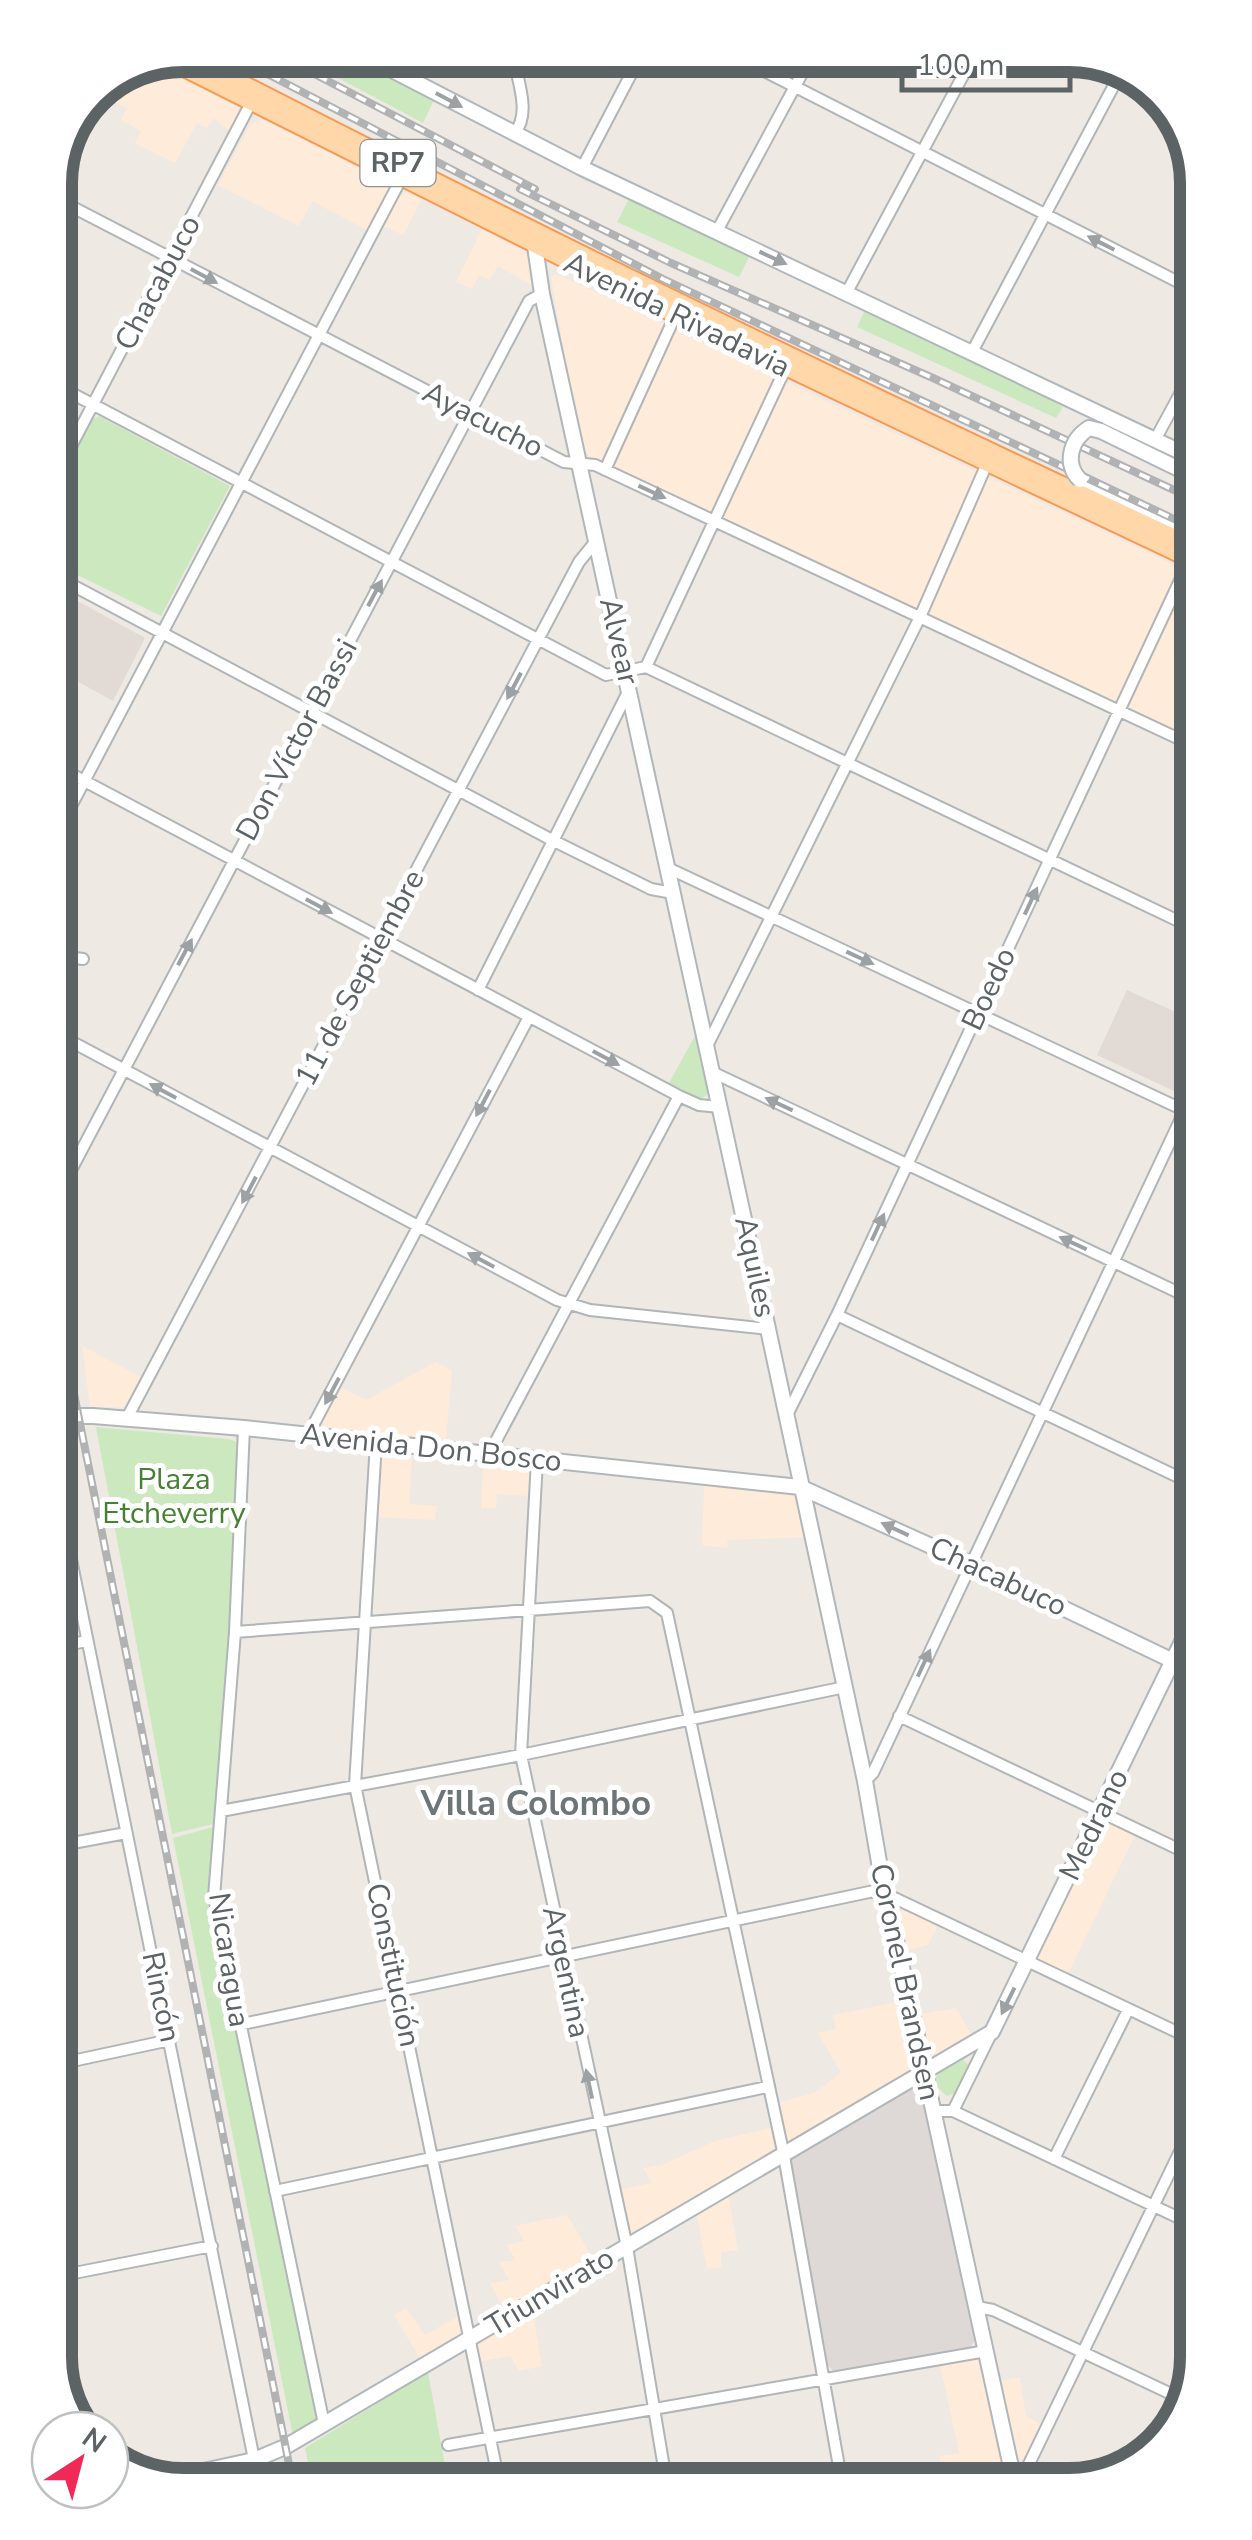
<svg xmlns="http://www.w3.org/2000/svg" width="1252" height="2540" font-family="'Nunito Sans',sans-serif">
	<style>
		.commercial { fill: #ffebd9 }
		.industrial { fill: #ded9d6 }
		.education { fill: #e1dad5 }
		.green { fill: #cce8bf }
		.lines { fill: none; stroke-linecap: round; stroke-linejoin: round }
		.street-casing { stroke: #b0b5b7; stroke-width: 14 }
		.secondary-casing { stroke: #b0b7ba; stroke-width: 18 }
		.primary-casing { stroke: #f79955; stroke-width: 19 }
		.street { stroke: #fff; stroke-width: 10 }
		.secondary { stroke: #fff; stroke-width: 14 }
		.primary { stroke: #ffd7a9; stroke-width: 15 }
		.rail-casing { stroke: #b1b2b3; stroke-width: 8 }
		.rail { stroke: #fff; stroke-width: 4; stroke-dasharray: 11; stroke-linecap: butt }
		.secondary-bridge-casing { stroke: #b0b7ba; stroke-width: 18; stroke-linecap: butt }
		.secondary-bridge { stroke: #fff; stroke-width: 14 }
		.oneway { fill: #9da1a3 }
		.labels { text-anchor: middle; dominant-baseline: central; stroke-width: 10; stroke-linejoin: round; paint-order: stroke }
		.shield { fill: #fff; stroke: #8d9293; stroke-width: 2.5 }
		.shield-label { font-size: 28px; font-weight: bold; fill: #5c6365 }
		.street-label { font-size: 30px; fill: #5c6365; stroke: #fff }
		.park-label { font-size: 30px; fill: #448130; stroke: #fff }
		.quarter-label { font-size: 35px; font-weight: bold; fill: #6d7577; stroke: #fff }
		.rim { fill: none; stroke: #5c6365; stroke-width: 12 }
	</style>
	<rect width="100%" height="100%" fill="#efe9e4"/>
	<path class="commercial" d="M 159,65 L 235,104 L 239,111 L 229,131 L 213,118 L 207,128 L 197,123 L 175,163 L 135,143 L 141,131 L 121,120 L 127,108 L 94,92 Z
		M 262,119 L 387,182 L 389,192 L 369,231 L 312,201 L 299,226 L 218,185 L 251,124 Z
		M 408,192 L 422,199 L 403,235 L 384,226 L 399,196 Z
		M 482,229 L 525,252 L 537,288 L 498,266 L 490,280 L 479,275 L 472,289 L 456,282 Z
		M 557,274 L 1189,572 L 1190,741 L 591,459 L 580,444 L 551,277 Z
		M 82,1346 L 143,1378 L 125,1407 L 90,1407 Z
		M 436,1362 L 452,1371 L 446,1440 L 329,1430 L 323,1426 L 323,1417 L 340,1387 L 366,1400 Z
		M 383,1454 L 412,1457 L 409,1504 L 437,1506 L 435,1520 L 375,1517 L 379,1457 Z
		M 483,1465 L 531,1470 L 531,1496 L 497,1494 L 496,1508 L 481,1508 Z
		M 704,1485 L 796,1494 L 800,1497 L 806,1537 L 727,1540 L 728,1548 L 702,1545 Z
		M 1105,1821 L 1135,1835 L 1067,1976 L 1035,1958 L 1101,1822 Z
		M 904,1910 L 938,1925 L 928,1945 L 907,1951 L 898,1914 Z
		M 907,2000 L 918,2070 L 792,2142 L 788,2141 L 777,2103 L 814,2093 L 841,2073 L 818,2033 L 836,2029 L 833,2015 Z
		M 956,2008 L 974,2039 L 932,2061 L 921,2014 Z
		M 774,2127 L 777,2151 L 636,2236 L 627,2233 L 618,2190 L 652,2183 L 643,2168 L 662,2165 L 715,2141 Z
		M 728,2193 L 738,2250 L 721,2252 L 721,2267 L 707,2269 L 696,2211 Z
		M 567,2215 L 594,2260 L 506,2313 L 490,2283 L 509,2280 L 499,2262 L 515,2260 L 507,2245 L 524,2241 L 515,2226 Z
		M 406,2308 L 425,2335 L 462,2314 L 464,2335 L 422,2362 L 394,2315 Z
		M 532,2308 L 542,2366 L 519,2371 L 510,2356 L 481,2361 L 477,2346 L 480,2338 Z
		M 974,2358 L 981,2361 L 1007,2477 L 944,2477 L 939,2456 L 959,2453 L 940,2364 Z
		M 1020,2377 L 1026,2416 L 1043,2426 L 1023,2461 L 1014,2455 L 999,2381 Z"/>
	<path class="industrial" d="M 914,2087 L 923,2090 L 977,2337 L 969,2349 L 833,2371 L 827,2364 L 789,2161 L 793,2156 Z"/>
	<path class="education" d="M 65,594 L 145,638 L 113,701 L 57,670 L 57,609 Z
		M 1127,990 L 1191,1019 L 1191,1063 L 1178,1093 L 1097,1055 Z"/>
	<path class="green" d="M 295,55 L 348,55 L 434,100 L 423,123 Z
		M 629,199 L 749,257 L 739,277 L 617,222 Z
		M 865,310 L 1009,375 L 1063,407 L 1056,418 L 857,327 Z
		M 99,416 L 230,486 L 161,616 L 57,565 L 57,487 L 90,421 Z
		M 696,1034 L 710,1092 L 701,1099 L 669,1083 Z
		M 96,1427 L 229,1439 L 236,1442 L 238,1450 L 230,1647 L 217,1823 L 172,1834 Z
		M 217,1826 L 210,1903 L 320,2420 L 293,2436 L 173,1838 Z
		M 963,2060 L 970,2066 L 956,2093 L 947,2096 C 921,2075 944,2071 963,2060 Z
		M 428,2372 L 448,2482 L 312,2483 L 305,2448 Z"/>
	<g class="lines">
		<defs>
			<path id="street" d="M 513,55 C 517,80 532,113 514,134
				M 733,55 L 1188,287
				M 582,168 L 641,55
				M 55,198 L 564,462 L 595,465 L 1190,744
				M 717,231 L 812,55
				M 847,292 L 974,55
				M 972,352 L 1121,72
				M 56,385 L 606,675 L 646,667 L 1191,927
				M 1155,440 L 1188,379
				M 605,470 L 676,314
				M 56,475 L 253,99
				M 57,577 L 552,840 L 651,889 L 673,893
				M 646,667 L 787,365
				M 58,767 L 679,1096 L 699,1105 L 720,1107
				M 58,831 L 401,179
				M 668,868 L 1192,1114
				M 59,956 L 83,959
				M 478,990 L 629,690
				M 59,1035 L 557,1300 L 590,1310 L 768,1329
				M 706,1048 L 920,617 L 989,459
				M 712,1072 L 1192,1299
				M 59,1193 L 529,301 L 542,294
				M 837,1315 L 1193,1484
				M 787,1415 L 837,1315 L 1189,561
				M 127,1418 L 579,562 L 596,541
				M 244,1428 L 235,1632 L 214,1897 L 324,2424
				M 308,1435 L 529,1017
				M 376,1443 L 355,1785 L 499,2482
				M 489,1454 L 679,1096
				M 537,1460 L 521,1755 L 627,2247 L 666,2480
				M 61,1510 L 259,2484
				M 235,1632 L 650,1601 L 667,1613 L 784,2156 L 841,2478
				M 61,1646 L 87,1641
				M 899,1716 L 1195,1857
				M 865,1781 L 873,1773 L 1192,1095
				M 221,1811 L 521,1755 L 845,1687
				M 62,1845 L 126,1833
				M 238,2025 L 874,1891 L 886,1894 L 1196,2041
				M 63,2063 L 170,2040
				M 933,2111 L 953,2111 L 1196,2226
				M 953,2111 L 992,2032
				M 1054,2159 L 1128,2010
				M 275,2191 L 767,2087
				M 64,2275 L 212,2246
				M 977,2307 L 993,2310 L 1184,2400
				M 448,2445 L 986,2351
				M 1018,2476 L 1028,2466 L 1196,2118"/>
			<path id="secondary" d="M 363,55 L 582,168 L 1189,456
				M 539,235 L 535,246 L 542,294 L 768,1329 L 865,1781 L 879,1862 L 1013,2476
				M 1101,431 L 1189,474
				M 1080,480 L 1189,534
				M 60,1416 L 93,1416 L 244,1428 L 800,1487 L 971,1564 L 1194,1671
				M 162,2480 L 254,2460 L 285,2447 L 992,2032 L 1194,1617"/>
			<path id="primary" d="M 188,55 C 518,226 852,387 1189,544
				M 169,61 L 675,315 L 1189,559"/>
		</defs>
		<use href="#street" class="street-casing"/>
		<use href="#secondary" class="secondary-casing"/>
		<use href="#primary" class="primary-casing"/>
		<use href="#street" class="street"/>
		<use href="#secondary" class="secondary"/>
		<use href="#primary" class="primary"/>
		<defs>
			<path id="rail" d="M 231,55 L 663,279 L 1189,526
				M 278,55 L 535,189
				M 520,189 L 671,263 L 933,378 L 1189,497
				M 60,1324 L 293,2484"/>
		</defs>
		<use href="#rail" class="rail-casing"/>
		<use href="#rail" class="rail"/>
		<defs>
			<path id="secondary-bridge" d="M 1080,480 C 1064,464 1070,440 1089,428 L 1101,431"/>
		</defs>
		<use href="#secondary-bridge" class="secondary-bridge-casing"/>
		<use href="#secondary-bridge" class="secondary-bridge"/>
	</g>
	<defs><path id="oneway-solid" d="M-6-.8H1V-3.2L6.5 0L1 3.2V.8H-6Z" transform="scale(2.5)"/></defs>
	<g class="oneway">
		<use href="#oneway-solid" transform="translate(449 100) rotate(28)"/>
		<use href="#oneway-solid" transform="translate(1101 243) rotate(-153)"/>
		<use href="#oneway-solid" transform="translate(773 258) rotate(25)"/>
		<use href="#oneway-solid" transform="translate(204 276) rotate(28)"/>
		<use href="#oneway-solid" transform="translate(652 492) rotate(25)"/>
		<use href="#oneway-solid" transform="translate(375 593) rotate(-62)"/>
		<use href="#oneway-solid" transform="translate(514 686) rotate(118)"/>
		<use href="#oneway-solid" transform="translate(1031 901) rotate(-65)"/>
		<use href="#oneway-solid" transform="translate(319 906) rotate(28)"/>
		<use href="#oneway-solid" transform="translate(185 952) rotate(-62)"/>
		<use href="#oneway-solid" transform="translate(860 958) rotate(25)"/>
		<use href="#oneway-solid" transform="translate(606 1058) rotate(28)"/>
		<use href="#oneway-solid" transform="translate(163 1091) rotate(-152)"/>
		<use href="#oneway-solid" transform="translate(483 1103) rotate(118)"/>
		<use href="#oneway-solid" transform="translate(779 1104) rotate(-155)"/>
		<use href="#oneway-solid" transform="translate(249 1190) rotate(118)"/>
		<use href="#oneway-solid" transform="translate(878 1227) rotate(-65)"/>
		<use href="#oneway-solid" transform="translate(1073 1243) rotate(-155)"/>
		<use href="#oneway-solid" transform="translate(481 1260) rotate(-152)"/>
		<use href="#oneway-solid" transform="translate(332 1391) rotate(118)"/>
		<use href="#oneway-solid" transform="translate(895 1529) rotate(-155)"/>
		<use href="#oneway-solid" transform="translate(924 1663) rotate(-65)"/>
		<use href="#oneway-solid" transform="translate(1008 2001) rotate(116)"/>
		<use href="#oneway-solid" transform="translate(589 2084) rotate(-102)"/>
	</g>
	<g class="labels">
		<rect class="shield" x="360.5" y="140" width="75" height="46" rx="8"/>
		<g class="shield-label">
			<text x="398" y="163">RP7</text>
		</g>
		<g class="street-label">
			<text transform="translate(158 283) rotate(-62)">Chacabuco</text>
			<text transform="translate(677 315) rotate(26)">Avenida Rivadavia</text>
			<text transform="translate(483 420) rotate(27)">Ayacucho</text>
			<text transform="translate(619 641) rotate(77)">Alvear</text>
			<text transform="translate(297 740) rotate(-62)">Don Víctor Bassi</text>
			<text transform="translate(360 978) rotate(-62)">11 de Septiembre</text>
			<text transform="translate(989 989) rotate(-65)">Boedo</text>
			<text transform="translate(755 1267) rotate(78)">Aquiles</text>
			<text transform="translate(431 1448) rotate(6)">Avenida Don Bosco</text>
			<text transform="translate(998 1577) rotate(25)">Chacabuco</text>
			<text transform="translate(1094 1825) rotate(-64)">Medrano</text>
			<text transform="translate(229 1960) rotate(81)">Nicaragua</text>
			<text transform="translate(393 1965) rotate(78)">Constitución</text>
			<text transform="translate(566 1972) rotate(78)">Argentina</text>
			<text transform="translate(905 1982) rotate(78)">Coronel Brandsen</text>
			<text transform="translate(161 1997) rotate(78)">Rincón</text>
			<text transform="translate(550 2292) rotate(-31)">Triunvirato</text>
		</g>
		<g class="park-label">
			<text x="174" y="1479">Plaza<tspan x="174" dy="34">Etcheverry</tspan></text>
		</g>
		<g class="quarter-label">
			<text x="536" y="1803">Villa Colombo</text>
		</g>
	</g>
	<path d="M0 0H1252V2540H0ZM183 72H1069A111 111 0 0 1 1180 183V2357A111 111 0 0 1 1069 2468H183A111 111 0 0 1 72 2357V183A111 111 0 0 1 183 72Z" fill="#fff" fill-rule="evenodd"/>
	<path class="rim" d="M183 72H1069A111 111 0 0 1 1180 183V2357A111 111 0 0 1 1069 2468H183A111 111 0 0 1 72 2357V183A111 111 0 0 1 183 72Z"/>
	<g transform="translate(80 2460) rotate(36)"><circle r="48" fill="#ffffff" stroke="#bec1c1" stroke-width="2.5"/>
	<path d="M0-8L18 38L0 25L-18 38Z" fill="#f02956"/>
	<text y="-15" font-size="28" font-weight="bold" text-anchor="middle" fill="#5c6365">N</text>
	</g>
	<path d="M902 75v15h168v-15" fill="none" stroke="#5c6365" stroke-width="5"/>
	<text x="917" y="75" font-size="30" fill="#5c6365" stroke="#ffffff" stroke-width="8" paint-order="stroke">100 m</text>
</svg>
